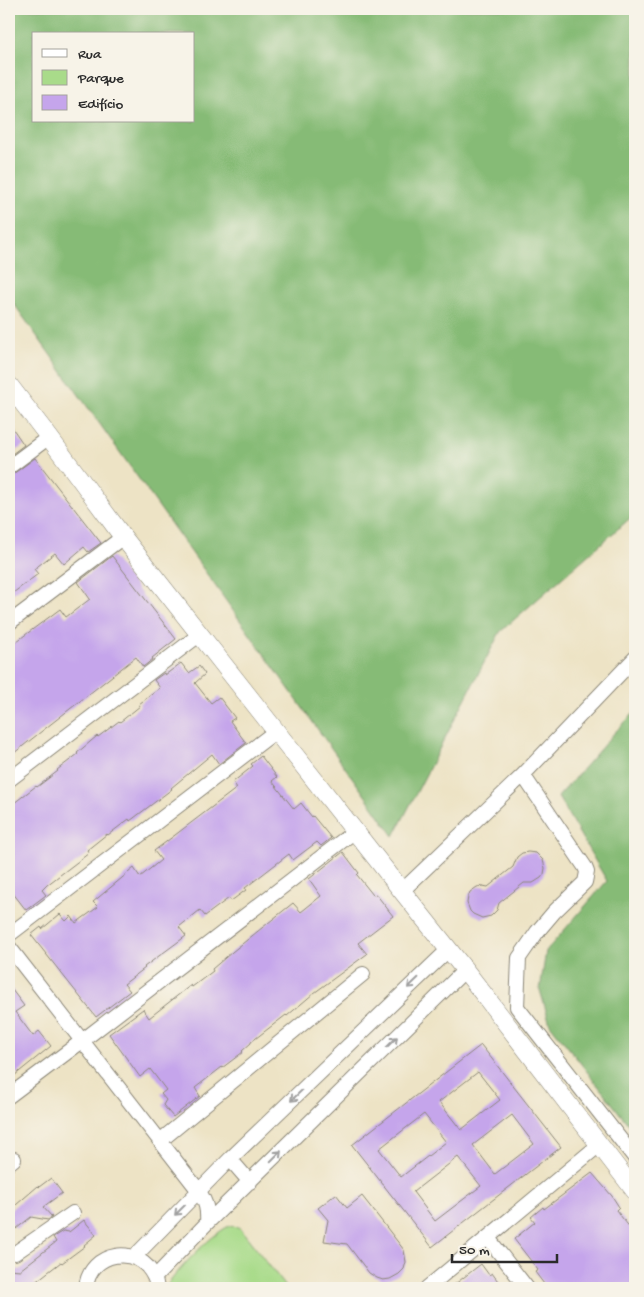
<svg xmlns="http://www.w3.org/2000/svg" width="644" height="1297" font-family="'Gochi Hand',sans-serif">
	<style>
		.green { fill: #a9db8a; stroke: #6a835a }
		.forest { fill: #86bb76; stroke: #587350; fill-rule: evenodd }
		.building { fill: #c5a5eb; fill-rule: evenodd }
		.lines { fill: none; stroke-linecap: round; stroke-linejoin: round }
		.minor-casing { stroke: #8c8778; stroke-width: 16 }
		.tertiary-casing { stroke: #8c8778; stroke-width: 19 }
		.minor { stroke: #fff; stroke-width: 14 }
		.tertiary { stroke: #fff; stroke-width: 18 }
		.oneway { stroke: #a0a0a0 }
	</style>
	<rect width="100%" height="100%" fill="#f7f3e8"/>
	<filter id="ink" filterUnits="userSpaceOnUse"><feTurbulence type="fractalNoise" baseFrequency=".02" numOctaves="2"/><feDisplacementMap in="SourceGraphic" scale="10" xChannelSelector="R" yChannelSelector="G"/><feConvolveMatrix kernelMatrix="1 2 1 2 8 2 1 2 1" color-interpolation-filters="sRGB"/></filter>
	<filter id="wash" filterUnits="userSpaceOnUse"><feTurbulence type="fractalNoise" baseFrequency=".0096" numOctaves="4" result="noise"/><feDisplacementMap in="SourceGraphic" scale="20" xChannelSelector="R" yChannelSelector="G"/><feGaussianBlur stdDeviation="1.12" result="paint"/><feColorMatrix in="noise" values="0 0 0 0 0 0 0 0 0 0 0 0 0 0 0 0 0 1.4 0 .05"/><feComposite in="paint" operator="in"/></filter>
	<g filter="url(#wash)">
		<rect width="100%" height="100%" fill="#ede3c5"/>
		<path class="green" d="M 229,1226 L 239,1227 L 287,1288 L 165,1288 C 179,1269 208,1237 229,1226 Z"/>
		<path class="forest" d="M 9,9 L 635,9 L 635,514 L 500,632 L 394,836 L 9,297 ZM 34,34 L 194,34 L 194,121 L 34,121 Z
			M 635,712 L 635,1133 L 550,1024 L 540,990 L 546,951 L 607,881 L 558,797 L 616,731 Z"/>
		<g id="blocks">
			<path class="building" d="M 9,423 L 24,445 L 12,454 L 9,451 Z
				M 35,458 L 101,543 L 88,552 L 84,547 L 64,564 L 55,553 L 34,569 L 38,574 L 9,596 L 9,477 Z
				M 112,556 L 176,639 L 152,658 L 153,659 L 143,667 L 136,657 L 9,757 L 9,647 L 60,609 L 66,617 L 90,599 L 78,582 Z
				M 181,663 L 189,673 L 199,666 L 205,674 L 195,683 L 211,703 L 219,697 L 235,718 L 230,721 L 246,743 L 219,764 L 212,754 L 171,788 L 172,789 L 130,821 L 129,819 L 108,835 L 107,834 L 87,850 L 89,853 L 47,885 L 42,890 L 46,895 L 26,910 L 9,888 L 9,807 L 36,786 L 37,787 L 58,771 L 57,770 L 78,754 L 77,753 L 97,736 L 98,737 L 119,721 L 120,722 L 140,706 L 139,704 L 160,688 L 154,680 L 164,673 L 165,675 Z
				M 261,756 L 277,777 L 272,781 L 294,809 L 301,803 L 312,817 L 313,816 L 331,838 L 321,846 L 317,842 L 293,860 L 289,854 L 245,888 L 246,890 L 231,901 L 229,898 L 205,916 L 200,910 L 179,927 L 186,936 L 144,967 L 145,968 L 124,984 L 130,991 L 96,1017 L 31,935 L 41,927 L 42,929 L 60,914 L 66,921 L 71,916 L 76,923 L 98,907 L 93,902 L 134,868 L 140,877 L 161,860 L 154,851 L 237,788 L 233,782 L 253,766 L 251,764 Z
				M 343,852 L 359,873 L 357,875 L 373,895 L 376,894 L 393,916 L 358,943 L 367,954 L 314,993 L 287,1016 L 286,1015 L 251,1042 L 251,1043 L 242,1051 L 243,1052 L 222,1068 L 222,1067 L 195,1088 L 200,1096 L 173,1117 L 163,1105 L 166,1100 L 161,1094 L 166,1090 L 150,1069 L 140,1077 L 109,1034 L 143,1009 L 149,1018 L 191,985 L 192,987 L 213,971 L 212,969 L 232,952 L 293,903 L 301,912 L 321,896 L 309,879 Z
				M 528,852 L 536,853 L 543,860 L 545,868 L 544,874 L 541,878 L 533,883 L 524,883 L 499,903 L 497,910 L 491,916 L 482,918 L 473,914 L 470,911 L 467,903 L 468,897 L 470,892 L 477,887 L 483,886 L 488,887 L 513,867 L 517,857 L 522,853 Z
				M 9,986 L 24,1006 L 15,1012 L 33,1036 L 39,1031 L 51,1046 L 9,1080 Z
				M 481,1045 L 561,1147 L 432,1247 L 352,1145 ZM 478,1072 L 500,1100 L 461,1130 L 439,1102 ZM 424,1114 L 446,1142 L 401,1177 L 379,1149 ZM 512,1115 L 534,1144 L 495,1174 L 473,1145 ZM 458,1157 L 481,1186 L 435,1221 L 413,1192 Z
				M 592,1173 L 612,1196 L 619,1207 L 616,1210 L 635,1234 L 635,1288 L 547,1288 L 535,1272 L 538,1270 L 514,1239 L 535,1222 L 531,1217 L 543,1207 L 544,1209 Z
				M 51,1178 L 62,1193 L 43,1207 L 52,1217 L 48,1220 L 31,1217 L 16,1229 L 9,1219 L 9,1211 L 38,1186 L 39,1187 Z
				M 336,1194 L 347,1208 L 362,1196 L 373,1210 L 404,1250 L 406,1262 L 404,1269 L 399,1274 L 390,1279 L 383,1280 L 377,1278 L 369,1273 L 347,1244 L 324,1241 L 328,1220 L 318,1208 Z
				M 84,1220 L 96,1235 L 84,1245 L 85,1246 L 62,1263 L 61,1262 L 34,1283 L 37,1288 L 9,1288 L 9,1269 L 20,1270 L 56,1242 L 53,1237 L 63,1231 L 69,1232 Z
				M 481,1264 L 489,1275 L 492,1273 L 503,1288 L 450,1288 Z"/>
		</g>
	</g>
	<g filter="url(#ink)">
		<use href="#blocks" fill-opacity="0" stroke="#8c8778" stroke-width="1"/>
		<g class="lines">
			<defs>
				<path id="minor" d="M 9,467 L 49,437
					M 9,623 L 123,537
					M 635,658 L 523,775 L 585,867 L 587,872 L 585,882 L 554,912 L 537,932 L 519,958 L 517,1007 L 635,1158
					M 9,780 L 199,635
					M 402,891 L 523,775
					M 9,935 L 276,731
					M 9,947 L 199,1191 C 206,1203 208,1209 207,1223
					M 9,1096 L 82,1041 L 355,831
					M 160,1141 L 363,974
					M 230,1159 L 250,1182
					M 9,1163 L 14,1159
					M 488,1238 L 527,1288
					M 15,1253 L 73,1213
					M 134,1257 L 230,1159 L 448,950
					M 155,1277 L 207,1223 L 465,970
					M 86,1288 C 89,1251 139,1243 154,1277 C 156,1280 156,1285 157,1288
					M 427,1288 L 599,1145"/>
				<path id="tertiary" d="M 9,385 L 49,437 L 123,537 L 402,891 L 465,970 L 635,1191"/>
			</defs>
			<use href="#minor" class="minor-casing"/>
			<use href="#tertiary" class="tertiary-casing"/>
			<use href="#minor" class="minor"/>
			<use href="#tertiary" class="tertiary"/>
		</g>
		<defs><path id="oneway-shaft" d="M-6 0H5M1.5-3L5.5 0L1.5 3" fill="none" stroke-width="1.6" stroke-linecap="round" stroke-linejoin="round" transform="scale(1.25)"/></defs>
		<g class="oneway">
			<use href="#oneway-shaft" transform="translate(413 983) rotate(136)"/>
			<use href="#oneway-shaft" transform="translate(392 1042) rotate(-45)"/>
			<use href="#oneway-shaft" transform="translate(296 1096) rotate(136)"/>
			<use href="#oneway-shaft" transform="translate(276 1156) rotate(-45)"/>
			<use href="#oneway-shaft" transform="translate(180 1210) rotate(135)"/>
		</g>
	</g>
	<rect width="644" height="1297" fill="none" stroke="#f7f3e8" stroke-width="30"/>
	<rect x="32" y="32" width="162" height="90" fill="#f7f3e8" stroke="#a5a39c"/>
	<rect x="42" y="49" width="25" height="8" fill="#ffffff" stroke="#a5a39c"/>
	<text x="78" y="58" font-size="15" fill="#2b2b2b">Rua</text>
	<rect x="42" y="70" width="25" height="15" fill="#a9db8a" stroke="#a5a39c"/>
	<text x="78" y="82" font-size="15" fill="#2b2b2b">Parque</text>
	<rect x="42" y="95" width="25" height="15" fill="#c5a5eb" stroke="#a5a39c"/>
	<text x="78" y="108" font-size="15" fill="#2b2b2b">Edifício</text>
	<path d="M452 1254v8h105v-8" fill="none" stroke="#2b2b2b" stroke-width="2.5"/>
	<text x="459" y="1254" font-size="15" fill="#2b2b2b" stroke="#f7f3e8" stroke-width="4" paint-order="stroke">50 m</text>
</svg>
